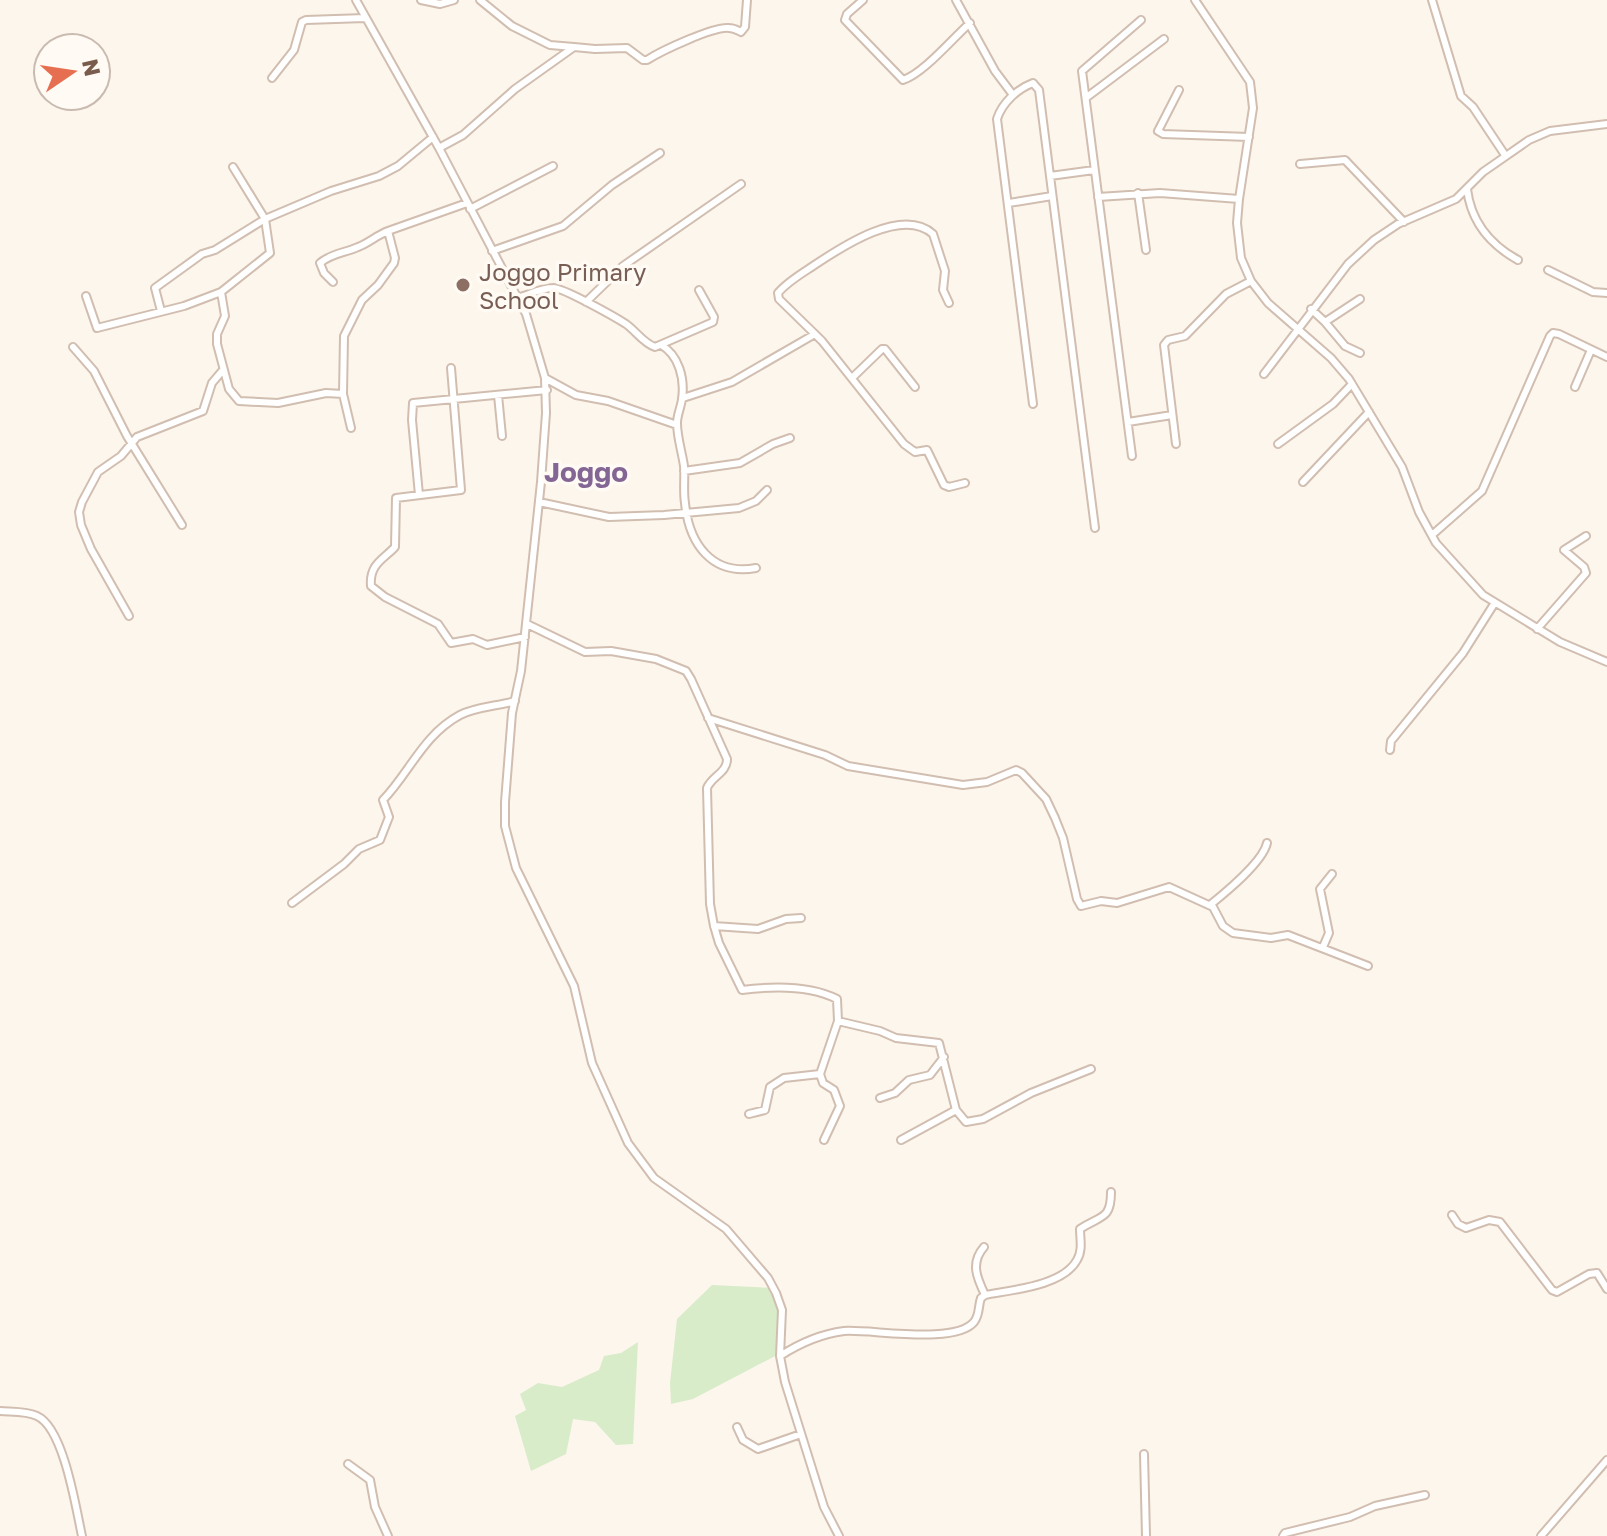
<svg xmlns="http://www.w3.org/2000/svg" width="1607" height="1536" font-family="'Golos Text',sans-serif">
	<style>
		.green { fill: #d8ecc9 }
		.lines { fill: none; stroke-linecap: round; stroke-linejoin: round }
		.minor-casing { stroke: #d1beb0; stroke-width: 10 }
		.minor { stroke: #fff; stroke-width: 6 }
		.education-dot { fill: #8d6e63; stroke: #fffaf3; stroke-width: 3 }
		.labels { text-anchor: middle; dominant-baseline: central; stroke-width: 7; stroke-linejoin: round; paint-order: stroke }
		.education-label { font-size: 24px; fill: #785e54; stroke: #fffaf3; text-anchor: start }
		.quarter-label { font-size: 28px; font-weight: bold; fill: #846695; stroke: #fffaf3 }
	</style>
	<rect width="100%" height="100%" fill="#fdf6ec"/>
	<path class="green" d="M 712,1285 L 774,1288 L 780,1311 L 779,1354 L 693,1399 L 671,1404 L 670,1383 L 677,1319 Z
		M 638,1342 L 633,1444 L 616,1445 L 595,1422 L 573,1419 L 566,1454 L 531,1471 L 515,1416 L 526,1410 L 520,1394 L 538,1383 L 562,1387 L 599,1370 L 604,1356 L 621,1353 Z"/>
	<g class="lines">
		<defs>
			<path id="minor" d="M 356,0 L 439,148 L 526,314 L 545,378 L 546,413 L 541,482 L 521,671 L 512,713 L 505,802 L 505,826 L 516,868 L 574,986 L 592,1063 L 628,1143 L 654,1178 L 726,1229 L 768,1278 L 776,1293 L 782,1310 L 780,1356 L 785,1382 L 824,1507 L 839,1536
				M 421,0 L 440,4 L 454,0
				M 480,0 L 512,26 L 550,45 L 574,47
				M 863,0 L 847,14 L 845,20 L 903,80 C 923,74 953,38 970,23
				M 956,0 L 995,71 L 1013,95
				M 1195,0 L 1250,82 L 1253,108 L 1239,199 L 1237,223 L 1241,258 L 1251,281 L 1268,303 L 1331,358 L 1349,379 L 1402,467 L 1419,512 L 1436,543 L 1483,595 L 1560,642 L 1607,662
				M 1432,0 L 1461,96 L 1473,107 L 1505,155
				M 272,78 L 294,50 L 302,22 L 306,20 L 365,18
				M 1179,90 L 1158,131 L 1163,134 L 1249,137
				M 1087,97 L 1164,39
				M 439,148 L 463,135 L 515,89 L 574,47 L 595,49 L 627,48 L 643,60 L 647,60 C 661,51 714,26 729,28 C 734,28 737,30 741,32 L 745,27 L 747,0
				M 1300,164 L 1345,160 L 1404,222
				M 1050,176 L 1094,170
				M 1467,189 C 1471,222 1489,244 1518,260
				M 1138,193 L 1146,250
				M 1098,197 L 1160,193 L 1239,199
				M 1009,203 L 1052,196
				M 470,209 L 553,166
				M 492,251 L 563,226 L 612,185 L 660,153
				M 1548,270 L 1593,292 L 1607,293
				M 333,282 L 324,273 L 320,263 C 332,253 345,253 358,247 C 369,243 377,235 388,231
				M 86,296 L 97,328 L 184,306 L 221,292
				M 517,298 C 529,295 540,288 553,288 C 562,287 615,317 626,324 C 636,331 643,343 655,347 L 713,322 L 714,317 L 699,290
				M 586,302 L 623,266 L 741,184
				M 949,303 L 943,290 L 945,271 L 933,234 C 902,206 840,248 813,266 C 801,274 787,282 778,293 L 779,299 L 822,341 L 904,444 L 915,452 L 927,450 L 944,485 L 949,487 L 965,483
				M 1311,309 L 1325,322 L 1360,299
				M 161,311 L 155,288 L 202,254 L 215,250 L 265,219 L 233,167
				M 1325,322 L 1345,346 L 1360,353
				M 661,345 C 679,355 685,379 682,399 C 681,407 677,415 677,423 C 677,437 682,452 684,466 C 685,478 683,491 685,503 C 689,544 712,576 756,568
				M 73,347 L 94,371 L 127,436 L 182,525
				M 451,368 L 461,490 L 396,498 L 395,547 C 384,559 369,564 371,586 L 385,597 L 438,624 L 451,643 L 473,639 L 487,645 L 525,637
				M 1264,374 L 1348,264 L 1374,240 L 1398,224 L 1456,199 L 1483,172 L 1529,140 L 1550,131 L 1607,124
				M 545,378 L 576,395 L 608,401 L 677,425
				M 852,378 L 882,349 L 885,349 L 915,387
				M 1575,387 L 1591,350
				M 343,394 L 326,393 L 278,403 L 239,401 L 229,389 L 217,344 L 217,334 L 225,316 L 221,292 L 270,253 L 265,219 L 331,191 L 379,176 L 398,166 L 433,137
				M 498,395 L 502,436
				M 683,398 L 732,382 L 815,334
				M 1033,404 L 997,119 C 1002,103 1017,89 1033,83 L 1039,90 L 1095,528
				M 1128,422 L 1172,415
				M 351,428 L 343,394 L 344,336 L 362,300 L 378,285 L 394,263 L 395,258 L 388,231 L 467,203
				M 1176,444 L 1164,345 L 1168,340 L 1185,336 L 1226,294 L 1251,281
				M 1278,444 L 1333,404 L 1352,384
				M 1132,456 L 1082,71 L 1141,20
				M 684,471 L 740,463 L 773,444 L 790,438
				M 1303,482 L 1369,412
				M 419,495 L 412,420 L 413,403 L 547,390
				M 539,502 L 609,517 L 664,515 L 739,508 L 756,501 L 767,490
				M 1432,535 L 1482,491 L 1550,336 L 1553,333 L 1559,334 L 1607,357
				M 129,616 L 91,549 L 81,525 L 79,512 L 82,502 L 98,472 L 121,456 L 137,437 L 203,411 L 212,383 L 223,370
				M 527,624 L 585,652 L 611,651 L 656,659 L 686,671 L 691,679 L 727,759 C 727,773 712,776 707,788 L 710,904 L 714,926 L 719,943 L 742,990 C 773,986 809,985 837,999 L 838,1021 L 842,1022 L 880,1031 L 896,1038 L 939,1043 L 956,1110 L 966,1122 L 983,1119 L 1031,1093 L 1091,1069
				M 1537,629 L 1586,573 L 1584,567 L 1564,550 L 1586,536
				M 708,718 L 825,755 L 848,766 L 963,785 L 987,782 L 1016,770 L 1022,773 L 1046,799 L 1055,818 L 1063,838 L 1077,899 L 1081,906 L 1101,901 L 1117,903 L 1169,887 L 1213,907 L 1223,926 L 1233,933 L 1271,938 L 1288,935 L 1368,966
				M 1390,750 L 1391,741 L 1463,653 L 1494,604
				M 292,903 L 344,864 L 359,849 L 380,840 L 389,817 L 383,800 C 410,772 423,735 460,715 C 475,707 498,706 515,701
				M 1210,905 C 1226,892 1263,862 1267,843
				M 714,926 L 758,929 L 786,919 L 801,918
				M 1323,947 L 1329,933 L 1320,889 L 1332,874
				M 880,1098 L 895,1093 L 909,1080 L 930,1075 L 944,1057
				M 749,1114 L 765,1110 L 770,1087 L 784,1078 L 820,1074
				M 824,1140 L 840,1106 L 834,1090 L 823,1083 L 820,1074 L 838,1021
				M 901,1140 L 956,1110
				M 1452,1215 L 1458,1224 L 1466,1228 L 1489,1220 L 1500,1222 L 1552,1290 L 1557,1292 L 1589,1274 L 1597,1273 L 1607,1289
				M 984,1247 C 970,1263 977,1278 985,1295
				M 780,1356 C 800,1343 821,1334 844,1331 C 872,1329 955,1345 974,1322 C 980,1315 978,1306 981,1298 L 985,1295 C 1011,1290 1063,1286 1077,1260 C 1083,1250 1080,1239 1080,1229 C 1101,1215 1111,1220 1111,1192
				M 0,1411 C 11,1412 27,1411 37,1416 C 64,1428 76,1509 82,1536
				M 737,1427 L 743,1440 L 758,1449 L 801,1434
				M 1144,1454 L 1146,1536
				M 348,1464 L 370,1480 L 375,1507 L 388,1536
				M 1283,1536 L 1285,1533 L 1350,1517 L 1375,1506 L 1425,1495
				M 1541,1536 L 1607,1460"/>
		</defs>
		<use href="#minor" class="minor-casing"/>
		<use href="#minor" class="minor"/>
	</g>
	<circle class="education-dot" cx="463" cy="285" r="8"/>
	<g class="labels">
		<g class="education-label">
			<text x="479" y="271">Joggo Primary<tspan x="479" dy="28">School</tspan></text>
		</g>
		<g class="quarter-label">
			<text x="586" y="471">Joggo</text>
		</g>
	</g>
	<g transform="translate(72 72) rotate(77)"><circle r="38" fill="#fffaf3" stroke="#cabbb1" stroke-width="2"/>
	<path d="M0-6L14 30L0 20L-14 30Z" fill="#e76f51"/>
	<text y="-12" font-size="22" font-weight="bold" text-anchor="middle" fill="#7a5c4d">N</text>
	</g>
</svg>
